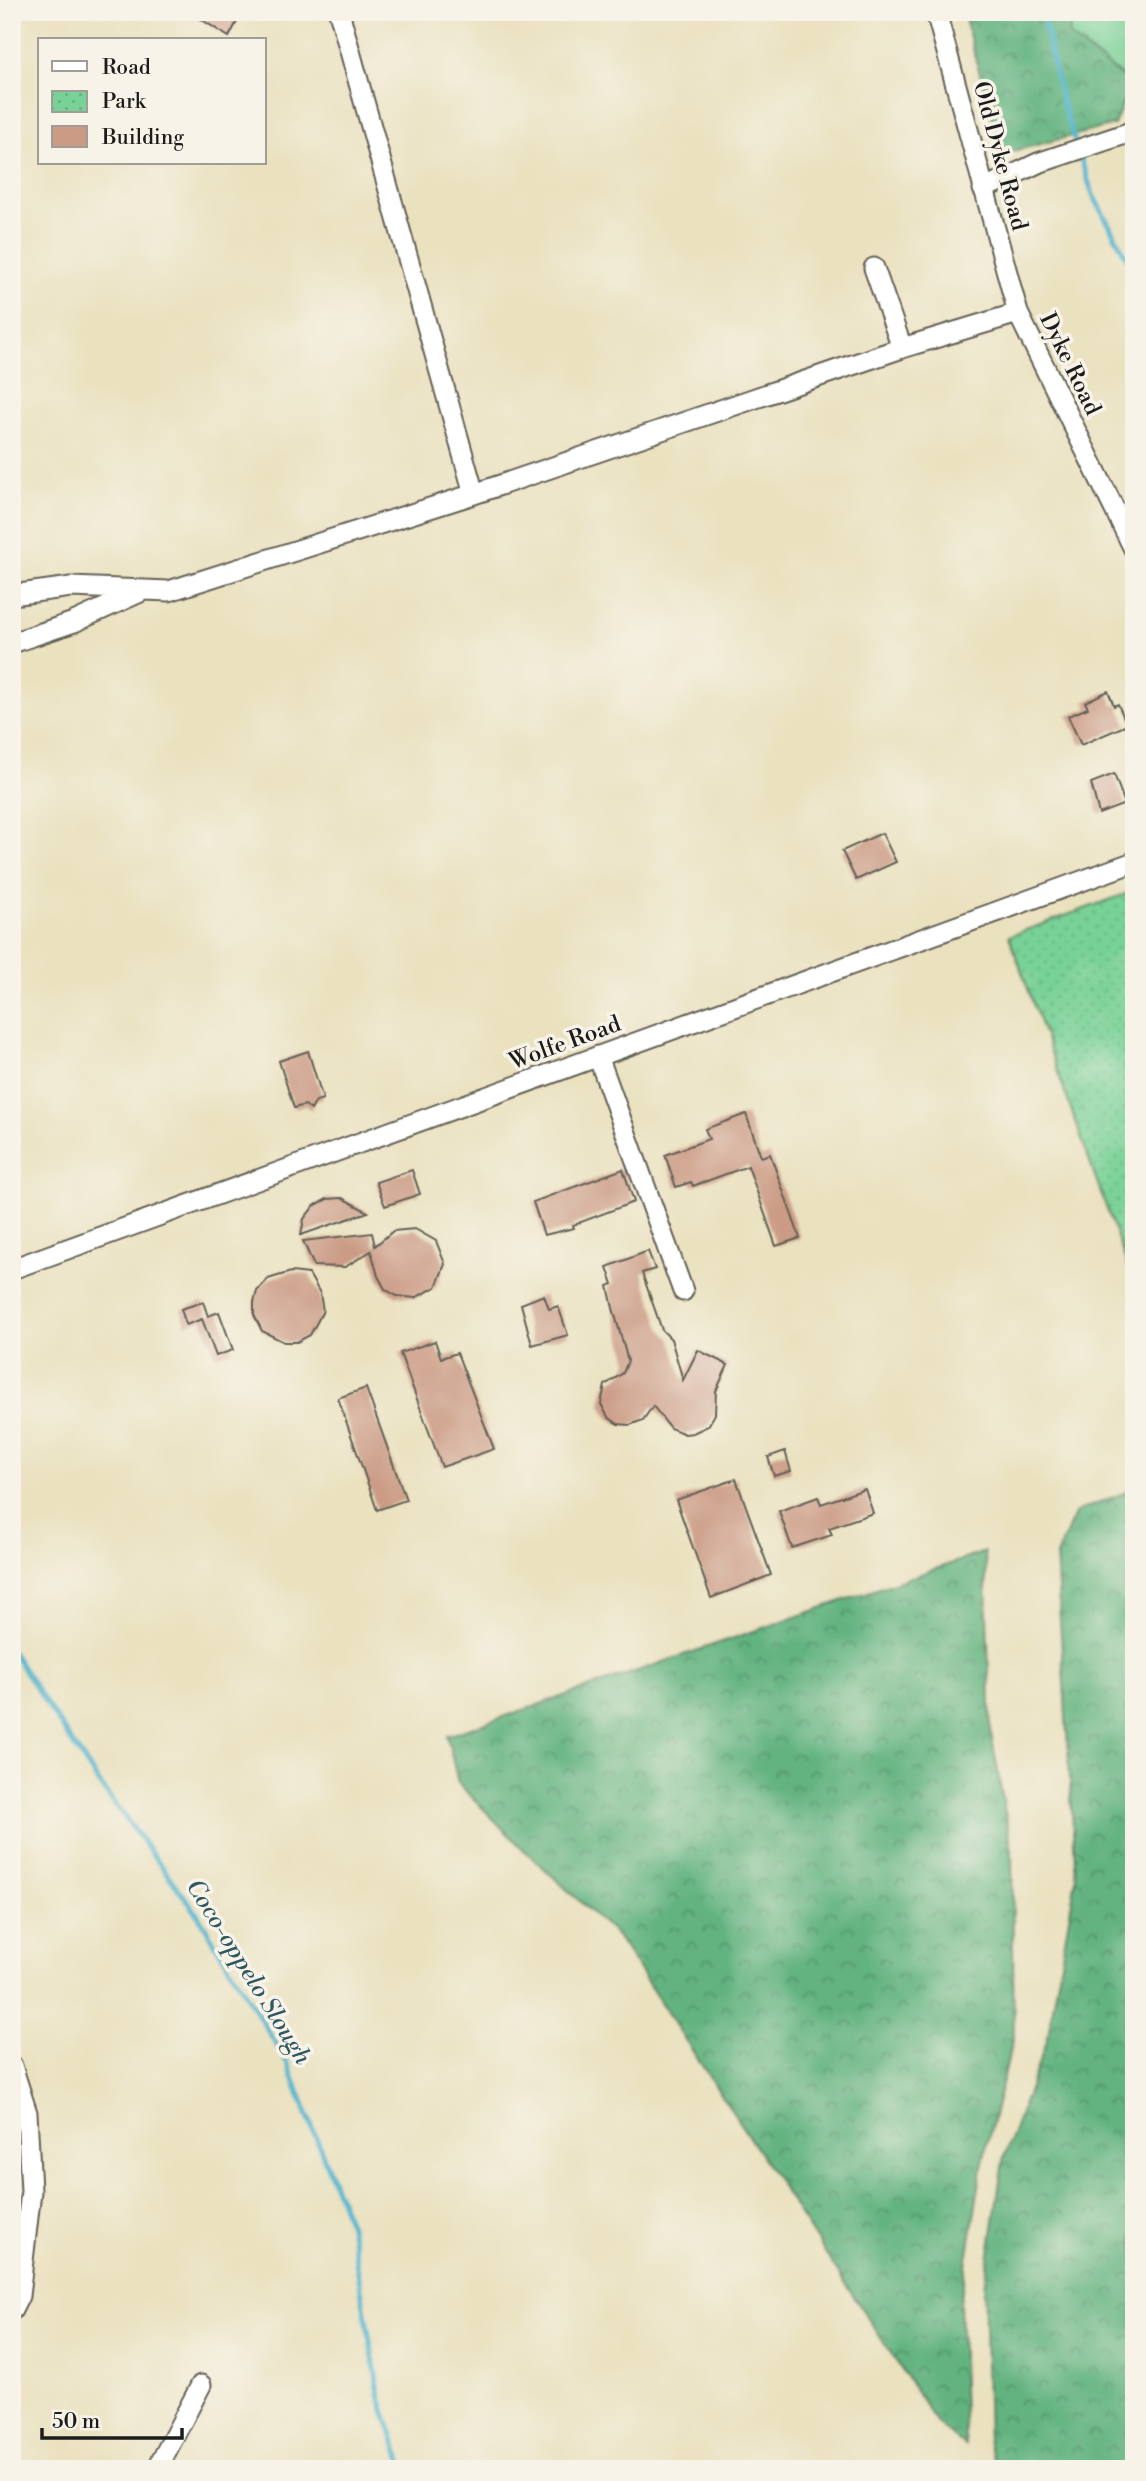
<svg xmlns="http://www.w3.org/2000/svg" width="1146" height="2481" font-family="'Libre Bodoni',serif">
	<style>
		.forest { fill: url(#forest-crowns); stroke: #3f684e; stroke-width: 2 }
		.park { fill: url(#park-dots); stroke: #4a7659; stroke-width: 2 }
		.pitch { fill: #78d196; stroke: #4a7659; stroke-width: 2 }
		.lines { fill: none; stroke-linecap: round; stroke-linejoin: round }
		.stream { stroke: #4eb3cd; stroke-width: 5 }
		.building { fill: #cb9b85 }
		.minor-casing { stroke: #646155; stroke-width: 23 }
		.minor { stroke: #fff; stroke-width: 19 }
		.labels { text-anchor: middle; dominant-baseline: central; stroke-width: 7; stroke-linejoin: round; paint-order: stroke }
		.street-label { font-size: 23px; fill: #1c1c1c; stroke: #f7f3e8 }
		.water-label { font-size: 24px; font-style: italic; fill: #305863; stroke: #f7f3e8 }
	</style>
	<defs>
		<pattern id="forest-crowns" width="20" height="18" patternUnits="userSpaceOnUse" patternTransform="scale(1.75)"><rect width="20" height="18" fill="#62b37f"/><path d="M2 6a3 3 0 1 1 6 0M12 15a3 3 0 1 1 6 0" fill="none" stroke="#509167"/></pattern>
		<pattern id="park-dots" width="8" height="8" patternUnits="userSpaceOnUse" patternTransform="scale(1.75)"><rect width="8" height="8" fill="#78d196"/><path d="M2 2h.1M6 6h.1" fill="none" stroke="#67b381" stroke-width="1.8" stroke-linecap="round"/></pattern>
	</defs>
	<rect width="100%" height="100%" fill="#f7f3e8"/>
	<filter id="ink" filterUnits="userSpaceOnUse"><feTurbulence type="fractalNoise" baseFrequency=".0143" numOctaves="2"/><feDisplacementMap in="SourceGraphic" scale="14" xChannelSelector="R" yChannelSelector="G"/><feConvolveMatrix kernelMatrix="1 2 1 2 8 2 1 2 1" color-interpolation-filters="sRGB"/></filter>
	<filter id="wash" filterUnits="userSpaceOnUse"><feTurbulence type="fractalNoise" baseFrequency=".00686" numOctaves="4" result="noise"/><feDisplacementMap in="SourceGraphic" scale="28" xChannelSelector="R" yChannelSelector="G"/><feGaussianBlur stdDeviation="1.57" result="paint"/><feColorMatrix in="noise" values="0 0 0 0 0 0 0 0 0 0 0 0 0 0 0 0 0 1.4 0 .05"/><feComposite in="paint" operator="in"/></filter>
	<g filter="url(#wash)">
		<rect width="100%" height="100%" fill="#eae1bf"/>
		<path class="forest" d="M 963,12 L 1069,12 L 1070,36 L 1131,84 L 1114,125 L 1002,154 Z
			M 1134,1489 L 1134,2469 L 998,2469 L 988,2442 L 984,2287 L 1003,2160 L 1047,2041 L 1076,1878 L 1056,1556 L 1076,1512 Z
			M 985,1552 L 991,1733 L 1012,1851 L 1014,2036 L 984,2156 L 960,2302 L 965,2445 L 938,2425 L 617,1936 L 521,1847 L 458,1783 L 447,1736 Z"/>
		<path class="park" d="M 1134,891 L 1134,1285 L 1009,936 Z"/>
		<path class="pitch" d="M 1069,12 L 1134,12 L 1134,85 L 1070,36 Z"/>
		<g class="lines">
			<path class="stream" d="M 1042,12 L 1061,99 L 1076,145
				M 1079,154 L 1093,195 L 1134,271
				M 12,1652 L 99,1783 L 198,1915 L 288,2064 L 350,2226 L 380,2398 L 404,2469"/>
		</g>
		<g id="blocks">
			<path class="building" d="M 190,12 L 242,12 L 229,37 Z
				M 1108,691 L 1114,706 L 1118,704 L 1127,725 L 1081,745 L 1068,716 L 1088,708 L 1085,702 Z
				M 1114,774 L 1125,804 L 1099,814 L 1091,783 Z
				M 882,833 L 896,862 L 856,880 L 842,851 Z
				M 308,1051 L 323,1099 L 316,1101 L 311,1110 L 305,1105 L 294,1108 L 279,1061 Z
				M 746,1114 L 761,1157 L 770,1154 L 800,1238 L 776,1246 L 748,1166 L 693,1186 L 691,1182 L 676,1187 L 665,1155 L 709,1139 L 705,1129 Z
				M 623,1169 L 634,1202 L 573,1225 L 574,1228 L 544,1235 L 533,1202 Z
				M 412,1170 L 420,1194 L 385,1206 L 376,1182 Z
				M 342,1198 L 368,1212 L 301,1235 L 304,1219 L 314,1206 L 327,1199 Z
				M 415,1229 L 436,1241 L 445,1264 L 436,1287 L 415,1298 L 397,1296 L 385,1289 L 378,1276 L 371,1251 L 345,1267 L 314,1266 L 303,1241 L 372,1233 L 375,1246 L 393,1231 Z
				M 648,1251 L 655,1269 L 642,1273 L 662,1330 L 671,1339 L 683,1380 L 698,1350 L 728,1365 L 716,1391 L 715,1414 L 708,1426 L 693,1433 L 685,1434 L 670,1428 L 653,1406 L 643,1420 L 630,1425 L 618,1424 L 608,1417 L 601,1404 L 605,1385 L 623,1373 L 628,1361 L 613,1308 L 608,1286 L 613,1284 L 607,1267 Z
				M 291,1272 L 309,1274 L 320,1293 L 323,1311 L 310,1335 L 297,1342 L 284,1342 L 262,1331 L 254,1315 L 254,1302 L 257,1291 L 268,1279 Z
				M 544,1295 L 549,1309 L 558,1306 L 568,1335 L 532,1345 L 521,1304 Z
				M 203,1302 L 208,1316 L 219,1312 L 233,1350 L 216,1356 L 202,1319 L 186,1325 L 181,1309 Z
				M 435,1341 L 441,1358 L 457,1353 L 494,1449 L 442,1467 L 400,1353 Z
				M 366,1388 L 406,1500 L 377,1510 L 338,1398 Z
				M 785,1451 L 791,1471 L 774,1476 L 768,1457 Z
				M 736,1479 L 771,1575 L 711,1598 L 676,1500 Z
				M 865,1489 L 873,1513 L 829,1528 L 832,1535 L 792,1548 L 779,1511 L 818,1497 L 821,1504 Z"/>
		</g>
	</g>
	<g filter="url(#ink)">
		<use href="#blocks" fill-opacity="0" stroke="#646155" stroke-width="2"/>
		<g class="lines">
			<defs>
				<path id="minor" d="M 339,12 L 474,494
					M 936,12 L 1018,313 L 1134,549
					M 983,189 L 1038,163 L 1134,131
					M 874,268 L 902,348
					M 12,595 L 71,587 L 169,591 L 474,494 L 902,348 L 1018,313
					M 12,643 L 74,622 L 140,592
					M 598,1056 L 683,1291
					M 12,1269 L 1134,862
					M 12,2066 L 27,2113 L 31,2191 L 19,2296 L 12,2310
					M 157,2469 L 201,2385"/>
			</defs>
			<use href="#minor" class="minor-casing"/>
			<use href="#minor" class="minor"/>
		</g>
	</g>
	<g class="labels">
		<g class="street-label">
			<text transform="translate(1000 156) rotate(75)">Old Dyke Road</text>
			<text transform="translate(1070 364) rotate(64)">Dyke Road</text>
			<text transform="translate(565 1043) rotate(-20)">Wolfe Road</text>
		</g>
		<g class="water-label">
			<text transform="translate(248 1972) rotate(58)">Coco-oppelo Slough</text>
		</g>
	</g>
	<rect width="1146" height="2481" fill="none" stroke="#f7f3e8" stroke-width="42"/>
	<rect x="38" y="38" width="228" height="126" fill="#f7f3e8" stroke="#9f9d96" stroke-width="2"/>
	<rect x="52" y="61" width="35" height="10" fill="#ffffff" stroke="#9f9d96" stroke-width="2"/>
	<text x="102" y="74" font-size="21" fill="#1c1c1c">Road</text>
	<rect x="52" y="91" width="35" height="21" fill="url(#park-dots)" stroke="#9f9d96" stroke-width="2"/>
	<text x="102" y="108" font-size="21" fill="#1c1c1c">Park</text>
	<rect x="52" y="126" width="35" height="21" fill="#cb9b85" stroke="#9f9d96" stroke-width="2"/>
	<text x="102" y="144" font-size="21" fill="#1c1c1c">Building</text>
	<path d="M42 2428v10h140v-10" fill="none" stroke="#1c1c1c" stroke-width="3.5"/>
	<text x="52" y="2428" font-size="21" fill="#1c1c1c" stroke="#f7f3e8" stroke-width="5" paint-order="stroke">50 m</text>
</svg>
